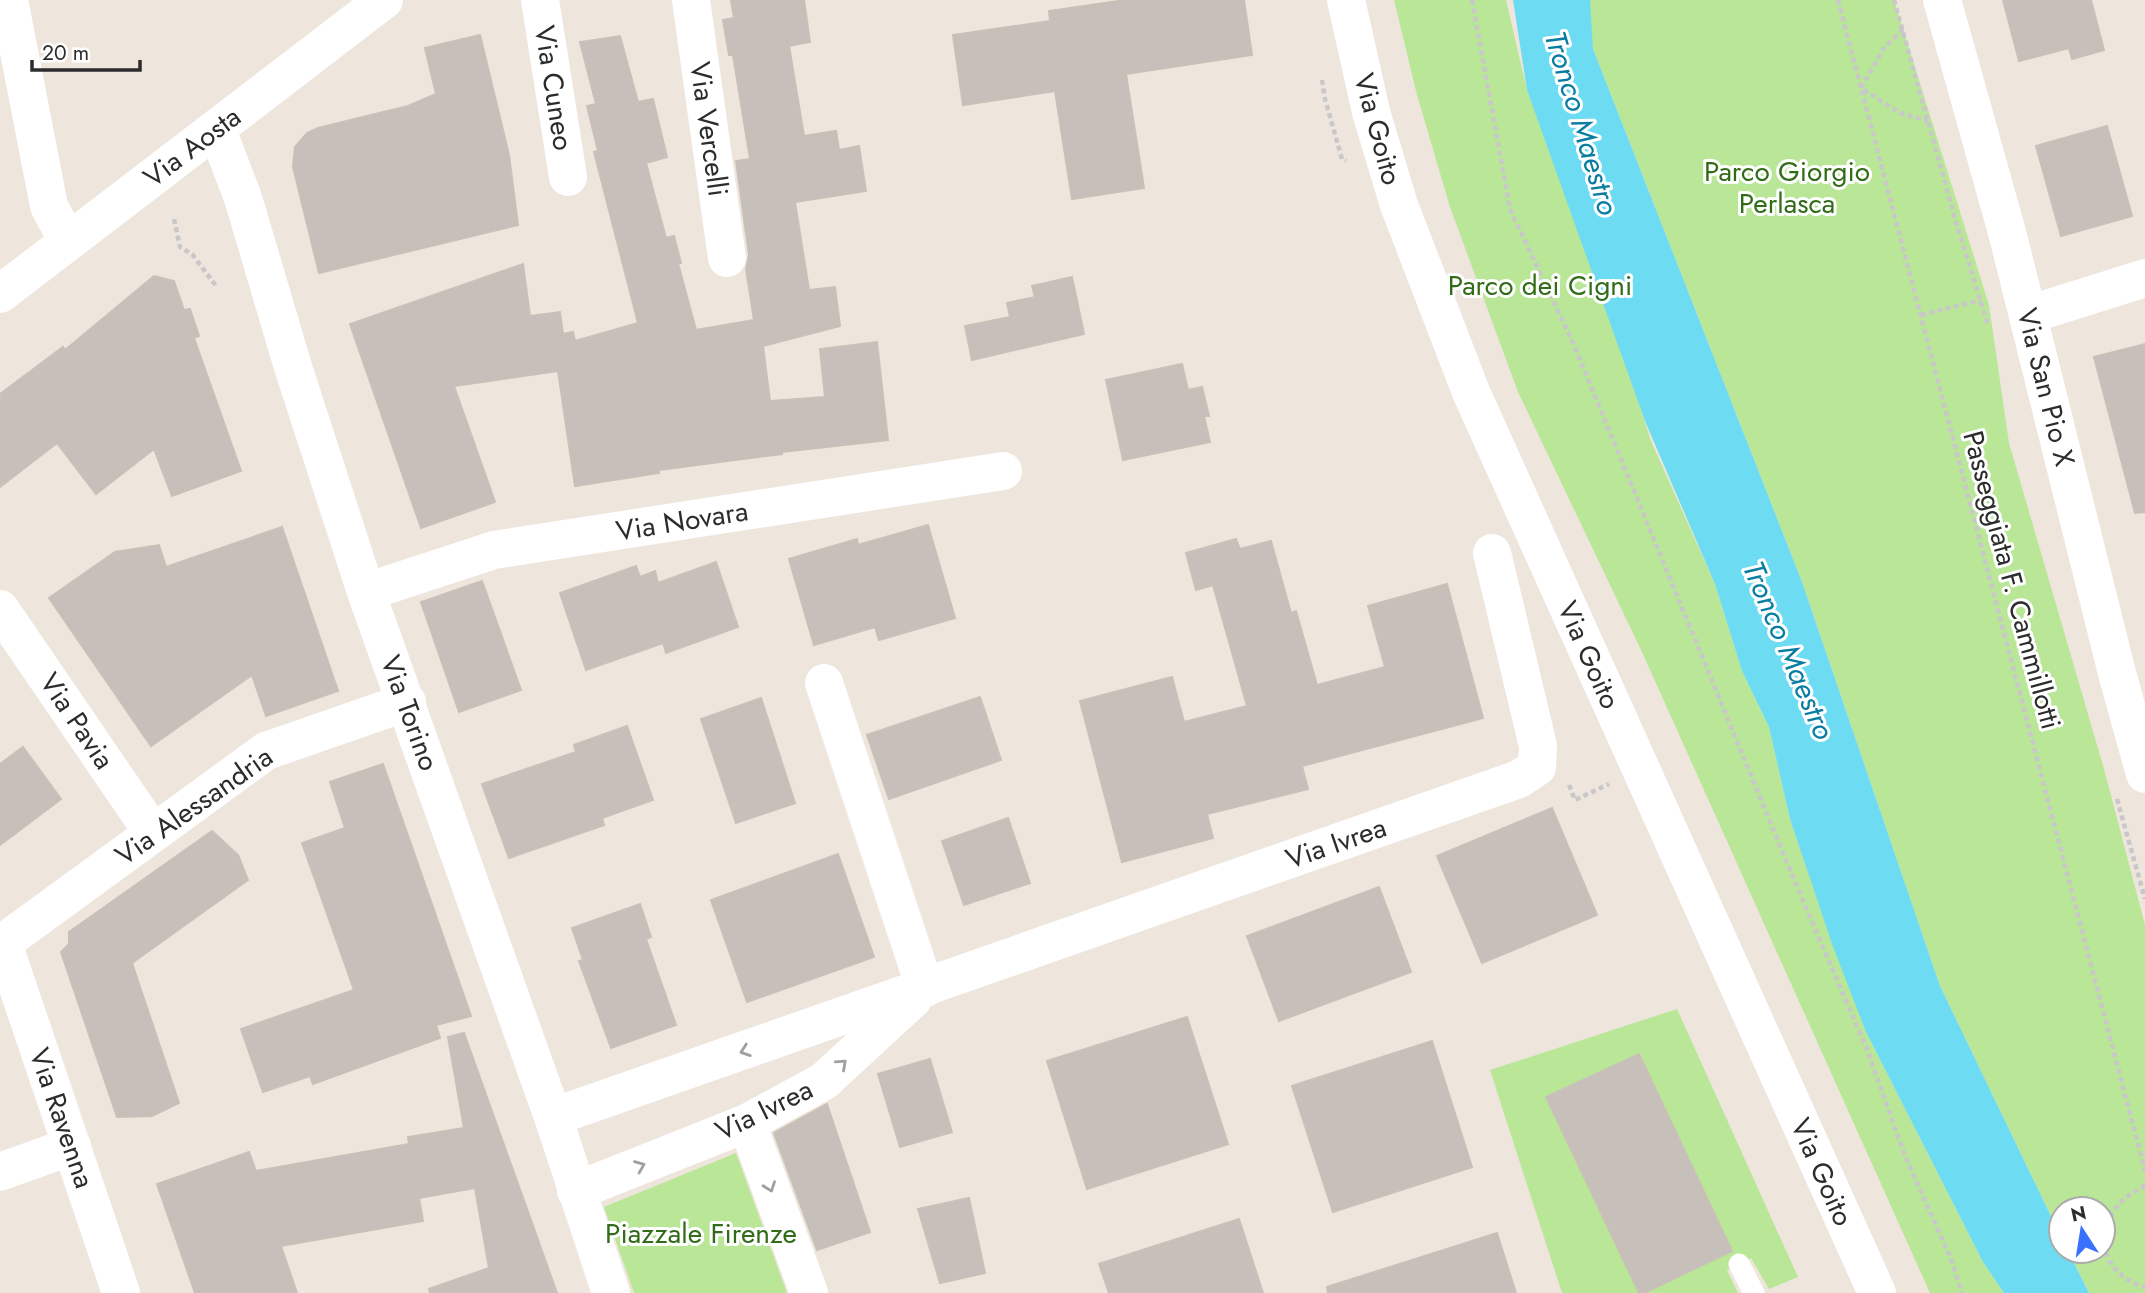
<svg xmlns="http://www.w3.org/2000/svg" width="2145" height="1293" font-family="Jost,sans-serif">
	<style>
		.green { fill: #bae698 }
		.water { fill: #6ddcf3 }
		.building { fill: #c6bfba; stroke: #c9c1b7; stroke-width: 2 }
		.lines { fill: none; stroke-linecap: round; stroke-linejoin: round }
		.path { stroke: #c8c8c8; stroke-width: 4.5; stroke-dasharray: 5 3.5; stroke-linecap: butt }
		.lane { stroke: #fff; stroke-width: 21 }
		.street { stroke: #fff; stroke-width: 38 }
		.secondary { stroke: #fff; stroke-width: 38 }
		.oneway { stroke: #a0a0a0 }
		.labels { text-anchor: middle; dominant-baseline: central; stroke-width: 6; stroke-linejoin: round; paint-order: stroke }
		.street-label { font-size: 28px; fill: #2c2c2c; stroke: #fff }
		.park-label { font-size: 28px; fill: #326c18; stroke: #fff }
		.water-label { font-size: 30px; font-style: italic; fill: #097ca2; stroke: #fff }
	</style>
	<rect width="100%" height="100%" fill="#eee5dd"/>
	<path class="green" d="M 1394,0 L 1506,0 L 1527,90 L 1594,265 L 1651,441 L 1715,584 L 1742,671 L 1769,727 L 1790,819 L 1866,1032 L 1983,1262 L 2004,1293 L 1930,1293 L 1642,652 L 1518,392 L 1450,207 L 1417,95 Z
		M 1588,0 L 1894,0 L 1989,305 L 2009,443 L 2104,769 L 2145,925 L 2145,1293 L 2089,1293 L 2068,1251 L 2103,1251 L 2103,1209 L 2061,1209 L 2061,1237 L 1940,986 L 1802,582 L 1593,49 Z
		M 1677,1009 L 1798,1277 L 1769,1289 L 1751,1258 L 1727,1270 L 1738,1293 L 1562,1293 L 1490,1070 Z
		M 736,1153 L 787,1293 L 634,1293 L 604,1207 Z"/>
	<path class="water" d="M 1513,0 L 1590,0 L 1593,49 L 1802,582 L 1940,986 L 2061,1237 L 2061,1251 L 2068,1251 L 2089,1293 L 2004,1293 L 1983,1262 L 1866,1032 L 1832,944 L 1790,819 L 1769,727 L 1742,671 L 1715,584 L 1645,421 L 1527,90 Z"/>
	<path class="building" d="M 731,0 L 804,0 L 810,42 L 789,46 L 804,136 L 836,131 L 839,150 L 859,146 L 866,191 L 795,202 L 809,290 L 835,287 L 840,326 L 763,346 L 770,401 L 825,397 L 820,349 L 877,342 L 888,440 L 782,452 L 782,454 L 659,470 L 659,473 L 575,486 L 558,371 L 454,386 L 495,502 L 421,528 L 350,324 L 523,264 L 530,316 L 560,312 L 563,334 L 573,332 L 575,341 L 638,323 L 594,152 L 598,151 L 587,106 L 596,104 L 580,42 L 620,36 L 638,102 L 653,99 L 667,157 L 646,163 L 666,238 L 674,236 L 681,263 L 678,263 L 696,330 L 754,320 L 746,269 L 749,255 L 736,161 L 750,159 L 733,55 L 729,55 L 723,20 L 734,18 Z
		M 1125,0 L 1244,0 L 1252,55 L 1126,74 L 1144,188 L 1072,199 L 1055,91 L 963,105 L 953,35 L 1050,21 L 1049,11 Z
		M 2003,0 L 2091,0 L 2104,50 L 2072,59 L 2069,48 L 2019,61 Z
		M 480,35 L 509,155 L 518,225 L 319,273 L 293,167 L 295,147 L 307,133 L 318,128 L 408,106 L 436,94 L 425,48 Z
		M 2107,126 L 2132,216 L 2061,236 L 2036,146 Z
		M 154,276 L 174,281 L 184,310 L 190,309 L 199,336 L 194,338 L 241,471 L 172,496 L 154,449 L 96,494 L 57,443 L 0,487 L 0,394 L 63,347 L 65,350 Z
		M 1072,277 L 1084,334 L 972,360 L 965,326 L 1010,317 L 1007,303 L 1035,297 L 1032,286 Z
		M 2145,344 L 2145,512 L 2135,513 L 2094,357 Z
		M 1182,364 L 1188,390 L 1202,387 L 1209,416 L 1204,416 L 1210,442 L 1123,460 L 1106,380 Z
		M 928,525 L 955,618 L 879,640 L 875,627 L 814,645 L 789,559 L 857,539 L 858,545 Z
		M 282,527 L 338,691 L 266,716 L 252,675 L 151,746 L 49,598 L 115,552 L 159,545 L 166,567 Z
		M 1236,539 L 1240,549 L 1271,541 L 1291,613 L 1296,611 L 1317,685 L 1385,667 L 1368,606 L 1447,584 L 1483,718 L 1302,766 L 1308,789 L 1207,814 L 1213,838 L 1122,862 L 1080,701 L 1172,677 L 1184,722 L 1247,706 L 1213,585 L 1196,590 L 1186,553 Z
		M 716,562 L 738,627 L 666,653 L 663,643 L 586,670 L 560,593 L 636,566 L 640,577 L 655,571 L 658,583 Z
		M 482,581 L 521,690 L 459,712 L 421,602 Z
		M 980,697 L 1001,760 L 889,799 L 867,735 Z
		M 761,698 L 795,803 L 736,823 L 701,719 Z
		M 627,726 L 653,800 L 602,818 L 604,825 L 509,858 L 482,784 L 576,752 L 574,745 Z
		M 23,747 L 61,799 L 0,845 L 0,764 Z
		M 383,764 L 471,1016 L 436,1025 L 440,1038 L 313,1084 L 310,1076 L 263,1092 L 241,1029 L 354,990 L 302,843 L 345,828 L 330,782 Z
		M 1552,808 L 1597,915 L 1482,963 L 1437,856 Z
		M 1008,818 L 1030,883 L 964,905 L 942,841 Z
		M 212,831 L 238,855 L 248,880 L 132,963 L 179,1103 L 152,1116 L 117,1117 L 61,952 L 69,944 L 69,932 Z
		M 838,854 L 874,957 L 747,1002 L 711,900 Z
		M 1379,887 L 1411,972 L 1279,1021 L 1247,936 Z
		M 640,904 L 651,937 L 646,939 L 676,1025 L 611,1048 L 579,961 L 583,960 L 572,928 Z
		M 1187,1017 L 1228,1144 L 1087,1189 L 1047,1061 Z
		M 464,1033 L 557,1293 L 430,1293 L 429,1289 L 489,1268 L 475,1188 L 419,1198 L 423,1221 L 281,1246 L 297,1293 L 195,1293 L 157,1184 L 249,1152 L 256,1171 L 409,1144 L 408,1137 L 464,1128 L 448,1037 Z
		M 1432,1041 L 1472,1167 L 1333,1212 L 1292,1086 Z
		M 1639,1054 L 1732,1251 L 1644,1293 L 1639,1293 L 1546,1097 Z
		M 930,1059 L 952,1132 L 900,1147 L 878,1074 Z
		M 827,1104 L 870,1232 L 817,1250 L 774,1133 Z
		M 969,1198 L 985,1273 L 940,1283 L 918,1209 Z
		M 1239,1219 L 1263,1293 L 1109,1293 L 1099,1264 Z
		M 1497,1233 L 1516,1293 L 1328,1293 L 1327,1287 Z"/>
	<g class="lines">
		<path class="path" d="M 1472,0 L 1510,209 L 1574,345 L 1787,863 L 1868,1052 L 1903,1151 L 1951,1259 L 1962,1293
			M 1838,0 L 2145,1171
			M 1894,0 L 1956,222 L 1988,325
			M 1903,29 L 1884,48 L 1861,88 L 1900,113 L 1928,121
			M 1322,80 L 1325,99 L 1342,159 L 1346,161
			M 174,219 L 180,247 L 192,254 L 216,286
			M 1921,315 L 1981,300
			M 1569,785 L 1575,800 L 1609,784
			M 2117,799 L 2145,899
			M 2145,1185 C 2137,1191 2124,1197 2118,1205 C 2090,1237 2106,1276 2145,1287"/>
		<path class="lane" d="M 1739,1264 L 1754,1293"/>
		<path class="street" d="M 9,0 L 49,206 L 68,242
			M 540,0 L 568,177
			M 691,0 L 727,258
			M 1942,0 L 2008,236 L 2117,673 L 2145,774
			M 217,130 L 243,198 L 293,367 L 366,592 L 553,1117 L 611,1293
			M 0,294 L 384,0
			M 2028,315 L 2145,278
			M 366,592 L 494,550 L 1003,471
			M 0,609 L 153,833
			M 824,683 L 925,988
			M 3,943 L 121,1293
			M 0,945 L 266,751 L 407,702
			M 553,1117 L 1519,779 L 1537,767 L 1538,746 L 1492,553
			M 747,1123 L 809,1293
			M 0,1172 L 72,1146
			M 576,1191 L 747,1123 L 824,1081 L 913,999"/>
		<path class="secondary" d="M 1346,0 L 1371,112 L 1399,205 L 1471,392 L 1877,1293"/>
	</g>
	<defs><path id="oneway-chevron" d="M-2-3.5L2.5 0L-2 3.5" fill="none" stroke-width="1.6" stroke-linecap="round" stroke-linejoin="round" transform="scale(1.75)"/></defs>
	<g class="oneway">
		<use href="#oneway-chevron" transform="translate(745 1051) rotate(161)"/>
		<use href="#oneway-chevron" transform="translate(842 1064) rotate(-42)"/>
		<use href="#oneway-chevron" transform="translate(640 1166) rotate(-22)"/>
		<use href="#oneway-chevron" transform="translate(770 1187) rotate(70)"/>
	</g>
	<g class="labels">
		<g class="street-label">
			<text transform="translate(554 88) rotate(81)">Via Cuneo</text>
			<text transform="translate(709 129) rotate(82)">Via Vercelli</text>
			<text transform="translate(1378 129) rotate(75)">Via Goito</text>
			<text transform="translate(192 147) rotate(-37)">Via Aosta</text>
			<text transform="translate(2046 387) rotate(76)">Via San Pio X</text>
			<text transform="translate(682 521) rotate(-9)">Via Novara</text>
			<text transform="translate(2012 580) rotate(75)">Passeggiata F. Cammillotti</text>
			<text transform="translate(1589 655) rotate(66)">Via Goito</text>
			<text transform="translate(410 713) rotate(70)">Via Torino</text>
			<text transform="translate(77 721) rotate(56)">Via Pavia</text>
			<text transform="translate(194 806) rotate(-35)">Via Alessandria</text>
			<text transform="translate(1336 843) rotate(-19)">Via Ivrea</text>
			<text transform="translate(764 1110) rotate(-26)">Via Ivrea</text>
			<text transform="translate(62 1118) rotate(71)">Via Ravenna</text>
			<text transform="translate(1822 1172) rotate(66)">Via Goito</text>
		</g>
		<g class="park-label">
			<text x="1787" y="171">Parco Giorgio<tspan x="1787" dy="32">Perlasca</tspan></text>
			<text x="1540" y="285">Parco dei Cigni</text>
			<text x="701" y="1233">Piazzale Firenze</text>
		</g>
		<g class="water-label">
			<text transform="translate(1582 123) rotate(73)">Tronco Maestro</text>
			<text transform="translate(1789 650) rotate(67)">Tronco Maestro</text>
		</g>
	</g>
	<g transform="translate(2082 1230) rotate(348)"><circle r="33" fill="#ffffff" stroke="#ababab" stroke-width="2"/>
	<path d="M0-5L12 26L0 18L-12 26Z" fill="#3971ff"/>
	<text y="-10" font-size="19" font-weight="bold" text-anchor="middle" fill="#2c2c2c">N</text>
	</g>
	<path d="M32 60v10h108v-10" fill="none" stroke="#2c2c2c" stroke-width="3.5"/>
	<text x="42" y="60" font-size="21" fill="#2c2c2c" stroke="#ffffff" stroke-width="5" paint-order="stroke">20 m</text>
</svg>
